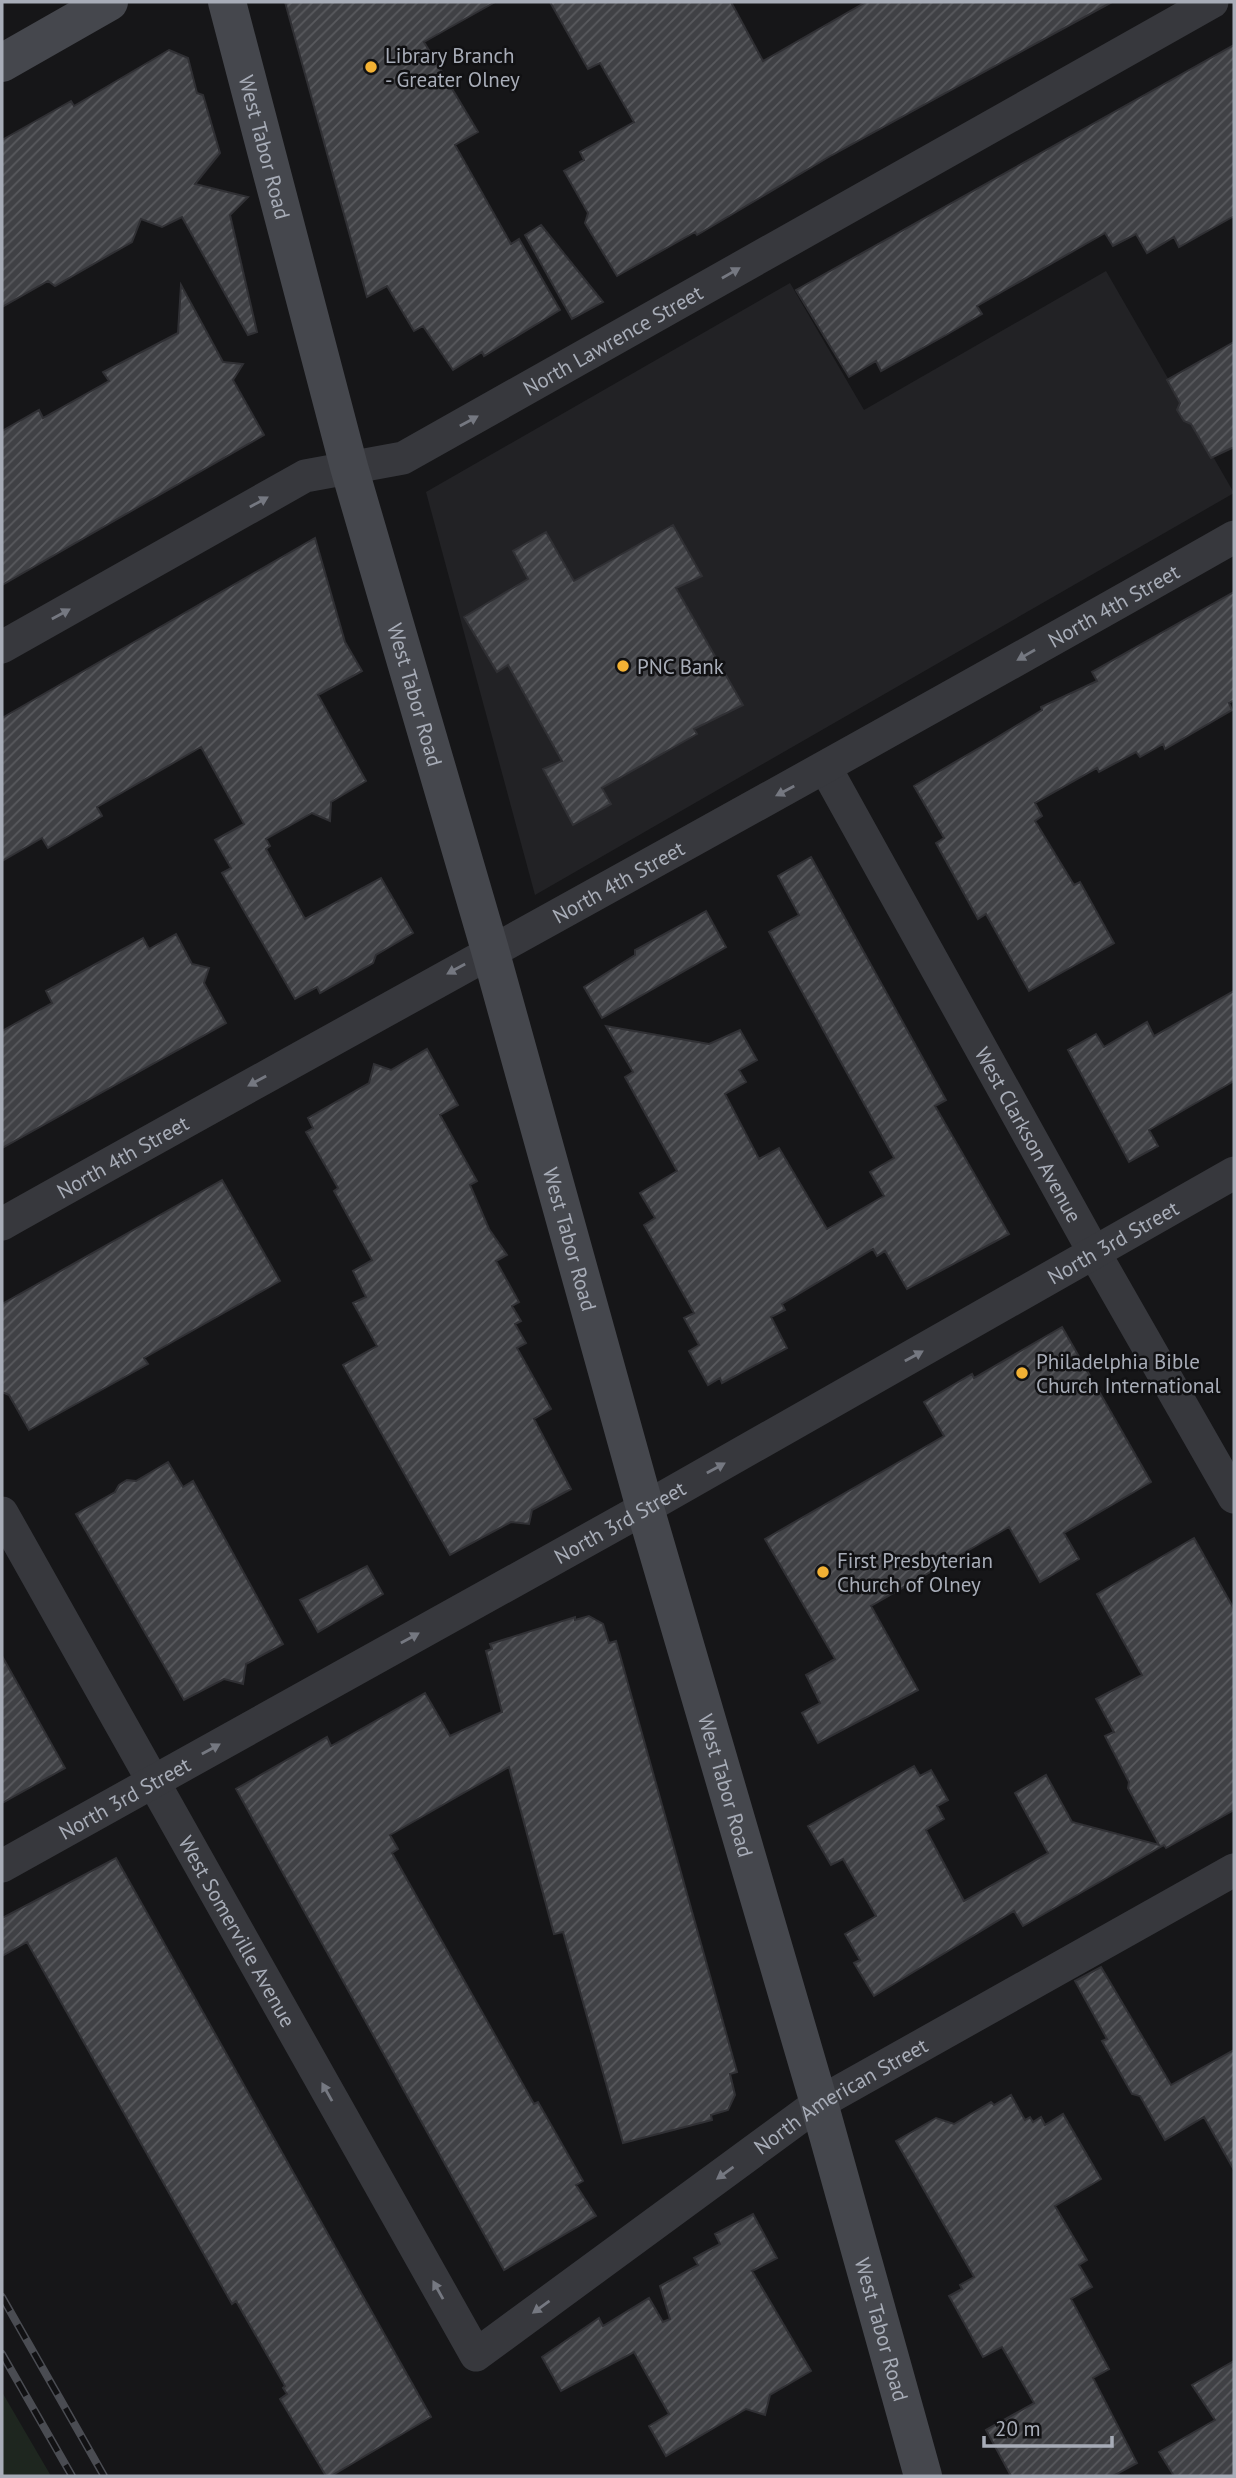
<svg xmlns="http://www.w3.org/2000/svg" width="1236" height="2478" font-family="'PT Sans',sans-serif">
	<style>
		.built { fill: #222225 }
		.grass { fill: #1e261f }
		.building { fill: url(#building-hatch); stroke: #303034; stroke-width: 2 }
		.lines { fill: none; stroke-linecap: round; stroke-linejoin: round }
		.street { stroke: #37383d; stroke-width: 33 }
		.secondary { stroke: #45474d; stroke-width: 38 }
		.rail-casing { stroke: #4a4c52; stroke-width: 8 }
		.rail { stroke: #111113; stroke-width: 5; stroke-dasharray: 16; stroke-linecap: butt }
		.oneway { fill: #757881 }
		.poi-dot { fill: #f2b134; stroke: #111113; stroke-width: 2.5 }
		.labels { text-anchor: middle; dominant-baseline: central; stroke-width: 5; stroke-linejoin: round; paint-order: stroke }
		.poi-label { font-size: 21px; fill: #a8adb8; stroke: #111113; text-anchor: start }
		.street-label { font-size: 21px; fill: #a8adb8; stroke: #111113 }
	</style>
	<defs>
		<pattern id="building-hatch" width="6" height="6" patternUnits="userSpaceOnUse" patternTransform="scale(1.75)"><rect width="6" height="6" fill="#404145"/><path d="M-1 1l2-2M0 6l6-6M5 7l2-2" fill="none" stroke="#595a5e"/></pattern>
	</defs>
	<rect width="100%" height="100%" fill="#161618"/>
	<path class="built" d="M 1106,271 L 1234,493 L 535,895 L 426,492 L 790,283 L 864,410 Z"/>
	<path class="grass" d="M 2,2392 L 51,2476 L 2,2476 Z"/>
	<path class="building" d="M 285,2 L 495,2 L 424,42 L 478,132 L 455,145 L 511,244 L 519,239 L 560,310 L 484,356 L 482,352 L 453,370 L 423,326 L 414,331 L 387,286 L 367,297 Z
		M 550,2 L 731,2 L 763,61 L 866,2 L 1112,2 L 832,155 L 697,235 L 695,232 L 617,276 L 585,223 L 588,213 L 564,171 L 584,160 L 580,152 L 634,122 L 600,63 L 588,69 Z
		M 1234,45 L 1234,216 L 1179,247 L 1174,237 L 1147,253 L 1136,234 L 1113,246 L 1105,233 L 977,306 L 982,314 L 946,335 L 881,371 L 876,361 L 849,377 L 796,290 Z
		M 169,50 L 188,58 L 197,93 L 203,95 L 220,153 L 195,184 L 248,197 L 230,215 L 257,332 L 248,335 L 182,217 L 162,227 L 141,219 L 132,242 L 55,286 L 48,281 L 2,307 L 2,140 L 71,101 L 74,106 Z
		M 541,225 L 603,302 L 572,319 L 525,235 Z
		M 181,285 L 223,362 L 243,364 L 233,380 L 264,435 L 2,585 L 2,431 L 39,410 L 43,418 L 109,381 L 103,372 L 178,333 Z
		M 1234,342 L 1234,447 L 1211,458 L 1191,424 L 1184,421 L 1177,410 L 1180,403 L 1167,380 Z
		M 673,525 L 702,576 L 676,588 L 743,705 L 694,729 L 697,734 L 602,788 L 611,804 L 573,825 L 543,769 L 562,761 L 508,665 L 497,672 L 464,617 L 528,579 L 513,551 L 546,532 L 574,581 Z
		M 315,538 L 345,642 L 362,671 L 318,695 L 366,781 L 331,802 L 330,821 L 312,813 L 266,839 L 270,846 L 266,849 L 305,919 L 381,878 L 413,933 L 376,955 L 373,963 L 320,993 L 317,987 L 295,999 L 222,873 L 231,868 L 215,840 L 244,824 L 201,747 L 97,807 L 102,816 L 48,848 L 42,838 L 2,861 L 2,718 Z
		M 1234,592 L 1234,700 L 1229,703 L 1232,710 L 1165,749 L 1163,744 L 1140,757 L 1136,752 L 1099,772 L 1097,768 L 1035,803 L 1042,816 L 1035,821 L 1074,885 L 1080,882 L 1114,943 L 1029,991 L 986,914 L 978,919 L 936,843 L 944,838 L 914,786 L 991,741 L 1042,710 L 1041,707 L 1097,681 L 1092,672 Z
		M 811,857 L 946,1100 L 935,1106 L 1009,1234 L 907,1289 L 885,1251 L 877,1256 L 873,1249 L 782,1304 L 785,1310 L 771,1317 L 787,1348 L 722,1383 L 720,1378 L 708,1385 L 689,1351 L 699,1345 L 684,1318 L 694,1313 L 644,1225 L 655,1218 L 640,1193 L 677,1171 L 625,1077 L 633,1072 L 606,1026 L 709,1044 L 740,1030 L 757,1060 L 739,1070 L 746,1082 L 725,1094 L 759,1159 L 779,1148 L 827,1229 L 884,1196 L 870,1172 L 894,1158 L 769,932 L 799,915 L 778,876 Z
		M 706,911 L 726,947 L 602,1018 L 584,987 L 635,955 L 635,950 Z
		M 176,934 L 192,964 L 209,968 L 204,983 L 226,1023 L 2,1148 L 2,1031 L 52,1003 L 46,991 L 143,938 L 149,949 Z
		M 1234,991 L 1234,1081 L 1149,1130 L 1158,1146 L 1129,1162 L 1068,1050 L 1096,1034 L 1104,1047 L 1147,1022 L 1154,1036 Z
		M 427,1049 L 458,1105 L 440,1115 L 477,1181 L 470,1185 L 489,1229 L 507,1255 L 496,1261 L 519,1302 L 512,1306 L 521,1321 L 515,1324 L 526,1343 L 517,1348 L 551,1409 L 534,1419 L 571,1489 L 532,1510 L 529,1524 L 511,1522 L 450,1555 L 343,1365 L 377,1346 L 353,1303 L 366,1297 L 353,1271 L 372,1260 L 334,1191 L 338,1188 L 306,1132 L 313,1128 L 308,1118 L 369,1083 L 374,1064 L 391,1070 Z
		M 222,1180 L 280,1281 L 144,1358 L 148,1364 L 29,1430 L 9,1395 L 2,1392 L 2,1304 Z
		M 1062,1327 L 1151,1482 L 1064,1533 L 1079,1559 L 1040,1582 L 1009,1527 L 871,1606 L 918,1690 L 818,1743 L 802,1713 L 820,1703 L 806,1675 L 835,1659 L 765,1539 L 944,1436 L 924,1402 L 972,1374 L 974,1378 Z
		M 168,1462 L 183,1487 L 193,1481 L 283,1644 L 246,1664 L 243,1684 L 224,1679 L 184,1700 L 76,1514 L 115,1492 L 119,1485 L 127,1480 L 136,1481 Z
		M 1194,1538 L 1234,1609 L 1234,1810 L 1166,1848 L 1164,1845 L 1023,1926 L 1014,1911 L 874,1996 L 854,1963 L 860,1960 L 845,1934 L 876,1916 L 843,1859 L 831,1865 L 808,1826 L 914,1766 L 920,1776 L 931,1770 L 948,1800 L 937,1806 L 944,1819 L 926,1830 L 964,1901 L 1048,1853 L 1015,1793 L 1046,1775 L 1072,1822 L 1159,1845 L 1128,1788 L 1129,1782 L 1105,1736 L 1114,1732 L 1096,1699 L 1142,1675 L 1097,1594 Z
		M 367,1566 L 383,1594 L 318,1632 L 300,1600 Z
		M 589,1616 L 603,1624 L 609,1643 L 616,1641 L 737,2072 L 730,2074 L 735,2095 L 728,2110 L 711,2115 L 712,2120 L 623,2143 L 563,1932 L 554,1934 L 509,1767 L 390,1835 L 398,1849 L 392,1853 L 534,2104 L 538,2102 L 583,2181 L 576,2185 L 596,2216 L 504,2270 L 236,1789 L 327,1737 L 331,1746 L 425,1693 L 450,1736 L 502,1712 L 486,1651 L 492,1649 L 490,1644 L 575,1617 L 575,1620 Z
		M 2,1656 L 65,1768 L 2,1803 Z
		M 116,1858 L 431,2417 L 331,2476 L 326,2476 L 280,2399 L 287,2394 L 283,2388 L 285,2386 L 236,2301 L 232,2304 L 27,1942 L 2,1956 L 2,1918 Z
		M 1101,1967 L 1171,2085 L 1234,2050 L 1234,2170 L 1204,2117 L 1165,2140 L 1140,2096 L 1132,2094 L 1102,2041 L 1107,2039 L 1075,1981 Z
		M 1011,2095 L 1025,2120 L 1030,2117 L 1033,2122 L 1041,2117 L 1045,2125 L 1063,2114 L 1101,2179 L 1055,2206 L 1087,2260 L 1079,2265 L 1092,2287 L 1071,2299 L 1109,2369 L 1093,2378 L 1137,2463 L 1113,2476 L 1011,2476 L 986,2430 L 1034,2403 L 1002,2347 L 983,2357 L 949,2296 L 962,2289 L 960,2285 L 974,2277 L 896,2141 L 936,2118 L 954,2124 L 991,2102 L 994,2105 Z
		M 753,2214 L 777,2258 L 752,2271 L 811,2371 L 770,2395 L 765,2415 L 746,2409 L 666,2456 L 649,2426 L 669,2414 L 634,2352 L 561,2391 L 542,2357 L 599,2318 L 603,2326 L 649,2298 L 663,2322 L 670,2319 L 660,2286 L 698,2265 L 694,2258 L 720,2244 L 715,2234 Z
		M 1234,2361 L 1234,2476 L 1174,2476 L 1159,2452 L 1215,2420 L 1192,2385 Z"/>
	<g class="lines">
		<g class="street">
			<path id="s1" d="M 2,647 L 305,476 L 403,458 L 1212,2"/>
			<path id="s2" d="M 826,769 L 1095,1254 L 1234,1497"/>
			<path id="s3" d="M 2,1224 C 412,994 825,770 1234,537"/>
			<path id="s4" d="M 2,1513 L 476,2355 L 819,2103 L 1234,1870"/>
			<path id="s5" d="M 2,1866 L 645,1508 L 1234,1173"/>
		</g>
		<g class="secondary">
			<path id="s6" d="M 227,2 L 349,467 L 490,950 L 645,1508 L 819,2103 L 923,2476"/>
			<path d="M 2,63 L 109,2"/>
		</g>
		<defs>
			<path id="rail" d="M 2,2297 L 104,2476
				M 2,2354 L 72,2476"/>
		</defs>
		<use href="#rail" class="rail-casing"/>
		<use href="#rail" class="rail"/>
	</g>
	<defs><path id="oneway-solid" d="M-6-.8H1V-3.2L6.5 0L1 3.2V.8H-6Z" transform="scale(1.75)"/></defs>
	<g class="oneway">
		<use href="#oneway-solid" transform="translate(731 273) rotate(-30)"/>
		<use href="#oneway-solid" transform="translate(469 421) rotate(-29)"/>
		<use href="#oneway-solid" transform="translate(259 502) rotate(-29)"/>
		<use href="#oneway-solid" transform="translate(61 614) rotate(-29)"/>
		<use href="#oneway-solid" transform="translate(1026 655) rotate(150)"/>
		<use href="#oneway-solid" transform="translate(785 791) rotate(152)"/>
		<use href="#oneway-solid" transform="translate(456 969) rotate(151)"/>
		<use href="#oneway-solid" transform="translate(257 1081) rotate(151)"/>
		<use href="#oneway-solid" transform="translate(914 1356) rotate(-29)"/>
		<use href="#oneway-solid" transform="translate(716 1468) rotate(-29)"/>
		<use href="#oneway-solid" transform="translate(410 1638) rotate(-29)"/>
		<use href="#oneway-solid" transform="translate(211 1749) rotate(-29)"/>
		<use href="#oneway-solid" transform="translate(327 2092) rotate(-119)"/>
		<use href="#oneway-solid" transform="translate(725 2173) rotate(144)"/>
		<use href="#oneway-solid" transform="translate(438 2290) rotate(-119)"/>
		<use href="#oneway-solid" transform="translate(541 2307) rotate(144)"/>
	</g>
	<g class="poi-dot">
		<circle cx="371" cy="67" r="7"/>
		<circle cx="623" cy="666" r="7"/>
		<circle cx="1022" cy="1373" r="7"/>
		<circle cx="823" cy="1572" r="7"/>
	</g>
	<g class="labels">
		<g class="poi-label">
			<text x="385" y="55">Library Branch<tspan x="385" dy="24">- Greater Olney</tspan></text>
			<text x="637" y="666">PNC Bank</text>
			<text x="1036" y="1361">Philadelphia Bible<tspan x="1036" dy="24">Church International</tspan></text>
			<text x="837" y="1560">First Presbyterian<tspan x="837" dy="24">Church of Olney</tspan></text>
		</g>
		<g class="street-label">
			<text stroke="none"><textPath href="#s6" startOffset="150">West Tabor Road</textPath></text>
			<text stroke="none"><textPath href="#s1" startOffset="688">North Lawrence Street</textPath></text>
			<text stroke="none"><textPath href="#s3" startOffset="1272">North 4th Street</textPath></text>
			<text stroke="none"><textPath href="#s6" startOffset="718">West Tabor Road</textPath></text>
			<text stroke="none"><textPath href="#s3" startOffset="705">North 4th Street</textPath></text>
			<text stroke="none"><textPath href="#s2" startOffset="418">West Clarkson Avenue</textPath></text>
			<text stroke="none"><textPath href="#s3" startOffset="138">North 4th Street</textPath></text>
			<text stroke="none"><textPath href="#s6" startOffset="1284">West Tabor Road</textPath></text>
			<text stroke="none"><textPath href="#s5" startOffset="1274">North 3rd Street</textPath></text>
			<text stroke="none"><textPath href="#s5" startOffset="707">North 3rd Street</textPath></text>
			<text stroke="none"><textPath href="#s6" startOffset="1852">West Tabor Road</textPath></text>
			<text stroke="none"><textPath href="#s5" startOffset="140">North 3rd Street</textPath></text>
			<text stroke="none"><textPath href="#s4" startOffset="480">West Somerville Avenue</textPath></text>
			<text stroke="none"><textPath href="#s4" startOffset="1414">North American Street</textPath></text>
			<text stroke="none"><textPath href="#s6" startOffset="2418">West Tabor Road</textPath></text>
		</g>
	</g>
	<rect width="1236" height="2478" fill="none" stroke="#a8adb8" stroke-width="7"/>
	<path d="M984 2436v10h128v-10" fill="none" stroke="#a8adb8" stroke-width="3.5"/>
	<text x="995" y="2436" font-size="21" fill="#a8adb8" stroke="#111113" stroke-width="5" paint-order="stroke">20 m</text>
</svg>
